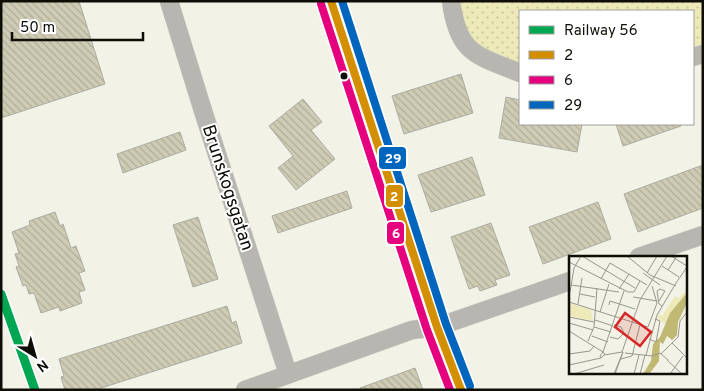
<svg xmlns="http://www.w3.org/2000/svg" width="704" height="391" font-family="Overpass,sans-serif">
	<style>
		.park { fill: url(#park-dots) }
		.building { fill: url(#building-back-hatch); stroke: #adaca3 }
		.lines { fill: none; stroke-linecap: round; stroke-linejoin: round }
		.street-casing { stroke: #cecdc3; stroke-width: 19 }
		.secondary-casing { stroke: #cecdc3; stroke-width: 26 }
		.street { stroke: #b7b6b0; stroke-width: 18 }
		.secondary { stroke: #b5b5af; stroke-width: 24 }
		.bus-1-casing { stroke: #fff; stroke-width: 11 }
		.bus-2-casing { stroke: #fff; stroke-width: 11 }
		.bus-3-casing { stroke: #fff; stroke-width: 11 }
		.bus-1 { stroke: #d48f01; stroke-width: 8 }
		.bus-2 { stroke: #e5007d; stroke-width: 8 }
		.bus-3 { stroke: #0065bd; stroke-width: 8 }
		.rail-1-casing { stroke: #fff; stroke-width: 12 }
		.rail-1 { stroke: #00a651; stroke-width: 9 }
		.bus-dot { fill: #0e0e07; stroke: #fff; stroke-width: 2 }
		.labels { text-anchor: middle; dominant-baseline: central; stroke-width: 4; stroke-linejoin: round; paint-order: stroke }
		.street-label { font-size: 18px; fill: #0e0e07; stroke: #fff }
		.inset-road { fill: none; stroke: #97978d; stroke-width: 1 }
		.view { fill: #d62828; fill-opacity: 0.15; stroke: #d62828; stroke-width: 2.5 }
		.inset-edge { fill: none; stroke: #0e0e07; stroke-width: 2.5 }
		.line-badge { stroke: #fff; stroke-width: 2 }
		.badge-label { font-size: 14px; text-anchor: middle; font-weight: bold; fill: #fff }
	</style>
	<defs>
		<pattern id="park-dots" width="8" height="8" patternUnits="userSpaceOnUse" patternTransform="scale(1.25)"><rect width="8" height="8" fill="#ede9b8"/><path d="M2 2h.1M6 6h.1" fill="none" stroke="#cac79d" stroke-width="1.8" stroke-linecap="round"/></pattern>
		<pattern id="building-back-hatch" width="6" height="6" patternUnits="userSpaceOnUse" patternTransform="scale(1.25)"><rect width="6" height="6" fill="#ceccb4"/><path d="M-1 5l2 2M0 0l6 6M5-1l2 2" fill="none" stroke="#b0ae99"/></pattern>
	</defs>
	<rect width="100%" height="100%" fill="#f3f2e6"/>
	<path class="park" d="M 455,1 L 703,1 L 703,45 L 693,48 L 693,11 L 520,11 L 520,66 L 474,45 L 460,29 Z"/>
	<path class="building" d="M 1,1 L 79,1 L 105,84 L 1,118 Z
		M 461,74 L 473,113 L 404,134 L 392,96 Z
		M 506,97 L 520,100 L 520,124 L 582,124 L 577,152 L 499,138 Z
		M 303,99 L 322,122 L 311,130 L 335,159 L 296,190 L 278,168 L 293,156 L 269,126 Z
		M 616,124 L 681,124 L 681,126 L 623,146 Z
		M 180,132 L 186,150 L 123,173 L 117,154 Z
		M 472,157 L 485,195 L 431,212 L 418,175 Z
		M 703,165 L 703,208 L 638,232 L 624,194 Z
		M 347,191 L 352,208 L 278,233 L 272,216 Z
		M 598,202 L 611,239 L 543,264 L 529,227 Z
		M 55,212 L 60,226 L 63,224 L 71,248 L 76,246 L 85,271 L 79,273 L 85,290 L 79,292 L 82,303 L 60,311 L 59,307 L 41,313 L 34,293 L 29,294 L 26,285 L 23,286 L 16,267 L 19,266 L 15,254 L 19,253 L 12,232 L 30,225 L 29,221 Z
		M 198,217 L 218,279 L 193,287 L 173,225 Z
		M 491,223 L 510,275 L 495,280 L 497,285 L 480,291 L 478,286 L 469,289 L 451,237 Z
		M 227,306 L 232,323 L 236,321 L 242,343 L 95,390 L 65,390 L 61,377 L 64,376 L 59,359 Z
		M 415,368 L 423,390 L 360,390 L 360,388 Z"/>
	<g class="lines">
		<defs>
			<path id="street" d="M 169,1 L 204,114 L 288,374
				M 451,1 C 458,54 476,55 520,73
				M 693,57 L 703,54
				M 639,257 L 703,235
				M 245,390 L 412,330 L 437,327 L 570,281"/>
			<path id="secondary" d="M 331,1 L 437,327 L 461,390"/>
		</defs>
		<use href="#street" class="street-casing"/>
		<use href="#secondary" class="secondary-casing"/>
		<use href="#street" class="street"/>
		<use href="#secondary" class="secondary"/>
		<defs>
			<path id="bus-1" d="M 331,1 L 437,327 L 461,390"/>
			<path id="bus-2" d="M 321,4 L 427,330 L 450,390"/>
			<path id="bus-3" d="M 342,1 L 446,324 L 470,386"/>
		</defs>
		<use href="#bus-1" class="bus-1-casing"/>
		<use href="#bus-2" class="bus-2-casing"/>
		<use href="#bus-3" class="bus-3-casing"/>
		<use href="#bus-1" class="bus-1"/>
		<use href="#bus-2" class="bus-2"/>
		<use href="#bus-3" class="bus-3"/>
		<defs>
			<path id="rail-1" d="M 1,294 L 35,390"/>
		</defs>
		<use href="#rail-1" class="rail-1-casing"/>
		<use href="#rail-1" class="rail-1"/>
	</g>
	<circle class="bus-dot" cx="344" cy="76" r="4.5"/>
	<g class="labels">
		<g class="street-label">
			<text transform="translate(227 188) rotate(72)">Brunskogsgatan</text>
		</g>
	</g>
	<g transform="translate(569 256)">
		<rect width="118" height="118" fill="#f3f2e6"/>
		<path d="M 116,35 L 117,38 L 101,57 L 97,68 L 89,63 L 90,57 L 97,46 L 90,58 L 93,60 L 106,40 L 110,42 Z" fill="#ede9b8"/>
		<path d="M 1,47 L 22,54 L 24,65 L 1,60 Z" fill="#ede9b8"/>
		<path d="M 117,38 L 117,49 L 109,66 L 108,79 L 103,84 L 98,80 L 94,88 L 91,86 L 90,105 L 81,117 L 74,118 L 82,105 L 84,88 L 91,81 L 101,57 Z" fill="#c0b974"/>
		<path class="inset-road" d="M 13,0 L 66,32M 58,0 L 81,19 L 107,30M 102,0 L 118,10M 0,6 L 59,36 L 65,36 L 71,25M 93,10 L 110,21M 99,14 L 108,0M 74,17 L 91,29M 78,17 L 88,0M 32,23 L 41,7 L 78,29M 107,27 L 118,11M 2,29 L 50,36M 50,33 L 60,18M 1,36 L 5,12 L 12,0M 11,38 L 26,41M 64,41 L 88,45M 90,45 L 96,35 L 91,33 L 88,35 L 90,48 L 93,50M 0,46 L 79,71 L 88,47 L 83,30M 9,48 L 13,22M 40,49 L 41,45 L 66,53M 31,56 L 40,28M 0,61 L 25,66M 26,64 L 44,70M 0,67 L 24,74M 25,71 L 42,76M 0,75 L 34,96 L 55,35M 23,80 L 39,86M 41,81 L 49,83 L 55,77 L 52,71 L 45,69M 80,83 L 87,86 L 91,65 L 86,63M 19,85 L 25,71 L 28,32M 103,87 L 118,102M 34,96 L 36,98 L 32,102 L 31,100 ZM 53,96 L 71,44 L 98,0M 56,97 L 83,100 L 91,97 L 99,104M 0,98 L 21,95 L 25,90M 92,98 L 109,81 L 111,65 L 118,56M 35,99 L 53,96M 77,99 L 88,59 L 107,27M 52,103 L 63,100 L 71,69M 98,104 L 113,118M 0,109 L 32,102M 5,118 L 35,109M 45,118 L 54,96 L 46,118M 65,118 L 70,99M 71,118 L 76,99M 101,118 L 114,100"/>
		<path class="view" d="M 56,57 L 82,76 L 71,90 L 46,71 Z"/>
		<rect width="118" height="118" class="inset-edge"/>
	</g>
	<g class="line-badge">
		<rect x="378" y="146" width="29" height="24" rx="5" fill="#0065bd"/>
		<rect x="385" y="184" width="19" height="24" rx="5" fill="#d48f01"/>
		<rect x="386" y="221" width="19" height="24" rx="5" fill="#e5007d"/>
	</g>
	<g class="badge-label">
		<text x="393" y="163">29</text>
		<text x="394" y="201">2</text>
		<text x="396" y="238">6</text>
	</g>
	<rect width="704" height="391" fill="none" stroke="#0e0e07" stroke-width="5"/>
	<rect x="519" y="10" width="175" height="115" fill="#ffffff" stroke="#9f9f9c"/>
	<rect x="529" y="26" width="25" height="8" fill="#00a651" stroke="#9f9f9c"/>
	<text x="564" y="35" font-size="15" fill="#0e0e07">Railway 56</text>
	<rect x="529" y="51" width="25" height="8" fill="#d48f01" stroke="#9f9f9c"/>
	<text x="564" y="60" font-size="15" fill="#0e0e07">2</text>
	<rect x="529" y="76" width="25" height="8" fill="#e5007d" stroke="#9f9f9c"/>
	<text x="564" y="85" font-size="15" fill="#0e0e07">6</text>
	<rect x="529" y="101" width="25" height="8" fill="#0065bd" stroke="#9f9f9c"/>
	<text x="564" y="110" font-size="15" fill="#0e0e07">29</text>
	<g transform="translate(35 356) rotate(143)" stroke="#ffffff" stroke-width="4" paint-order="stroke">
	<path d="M0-4L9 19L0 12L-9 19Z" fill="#0e0e07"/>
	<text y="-8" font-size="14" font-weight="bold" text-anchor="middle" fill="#0e0e07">N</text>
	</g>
	<path d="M12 32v8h131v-8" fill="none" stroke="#0e0e07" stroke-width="2.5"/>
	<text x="20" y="32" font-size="15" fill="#0e0e07" stroke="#ffffff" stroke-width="4" paint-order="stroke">50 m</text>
</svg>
